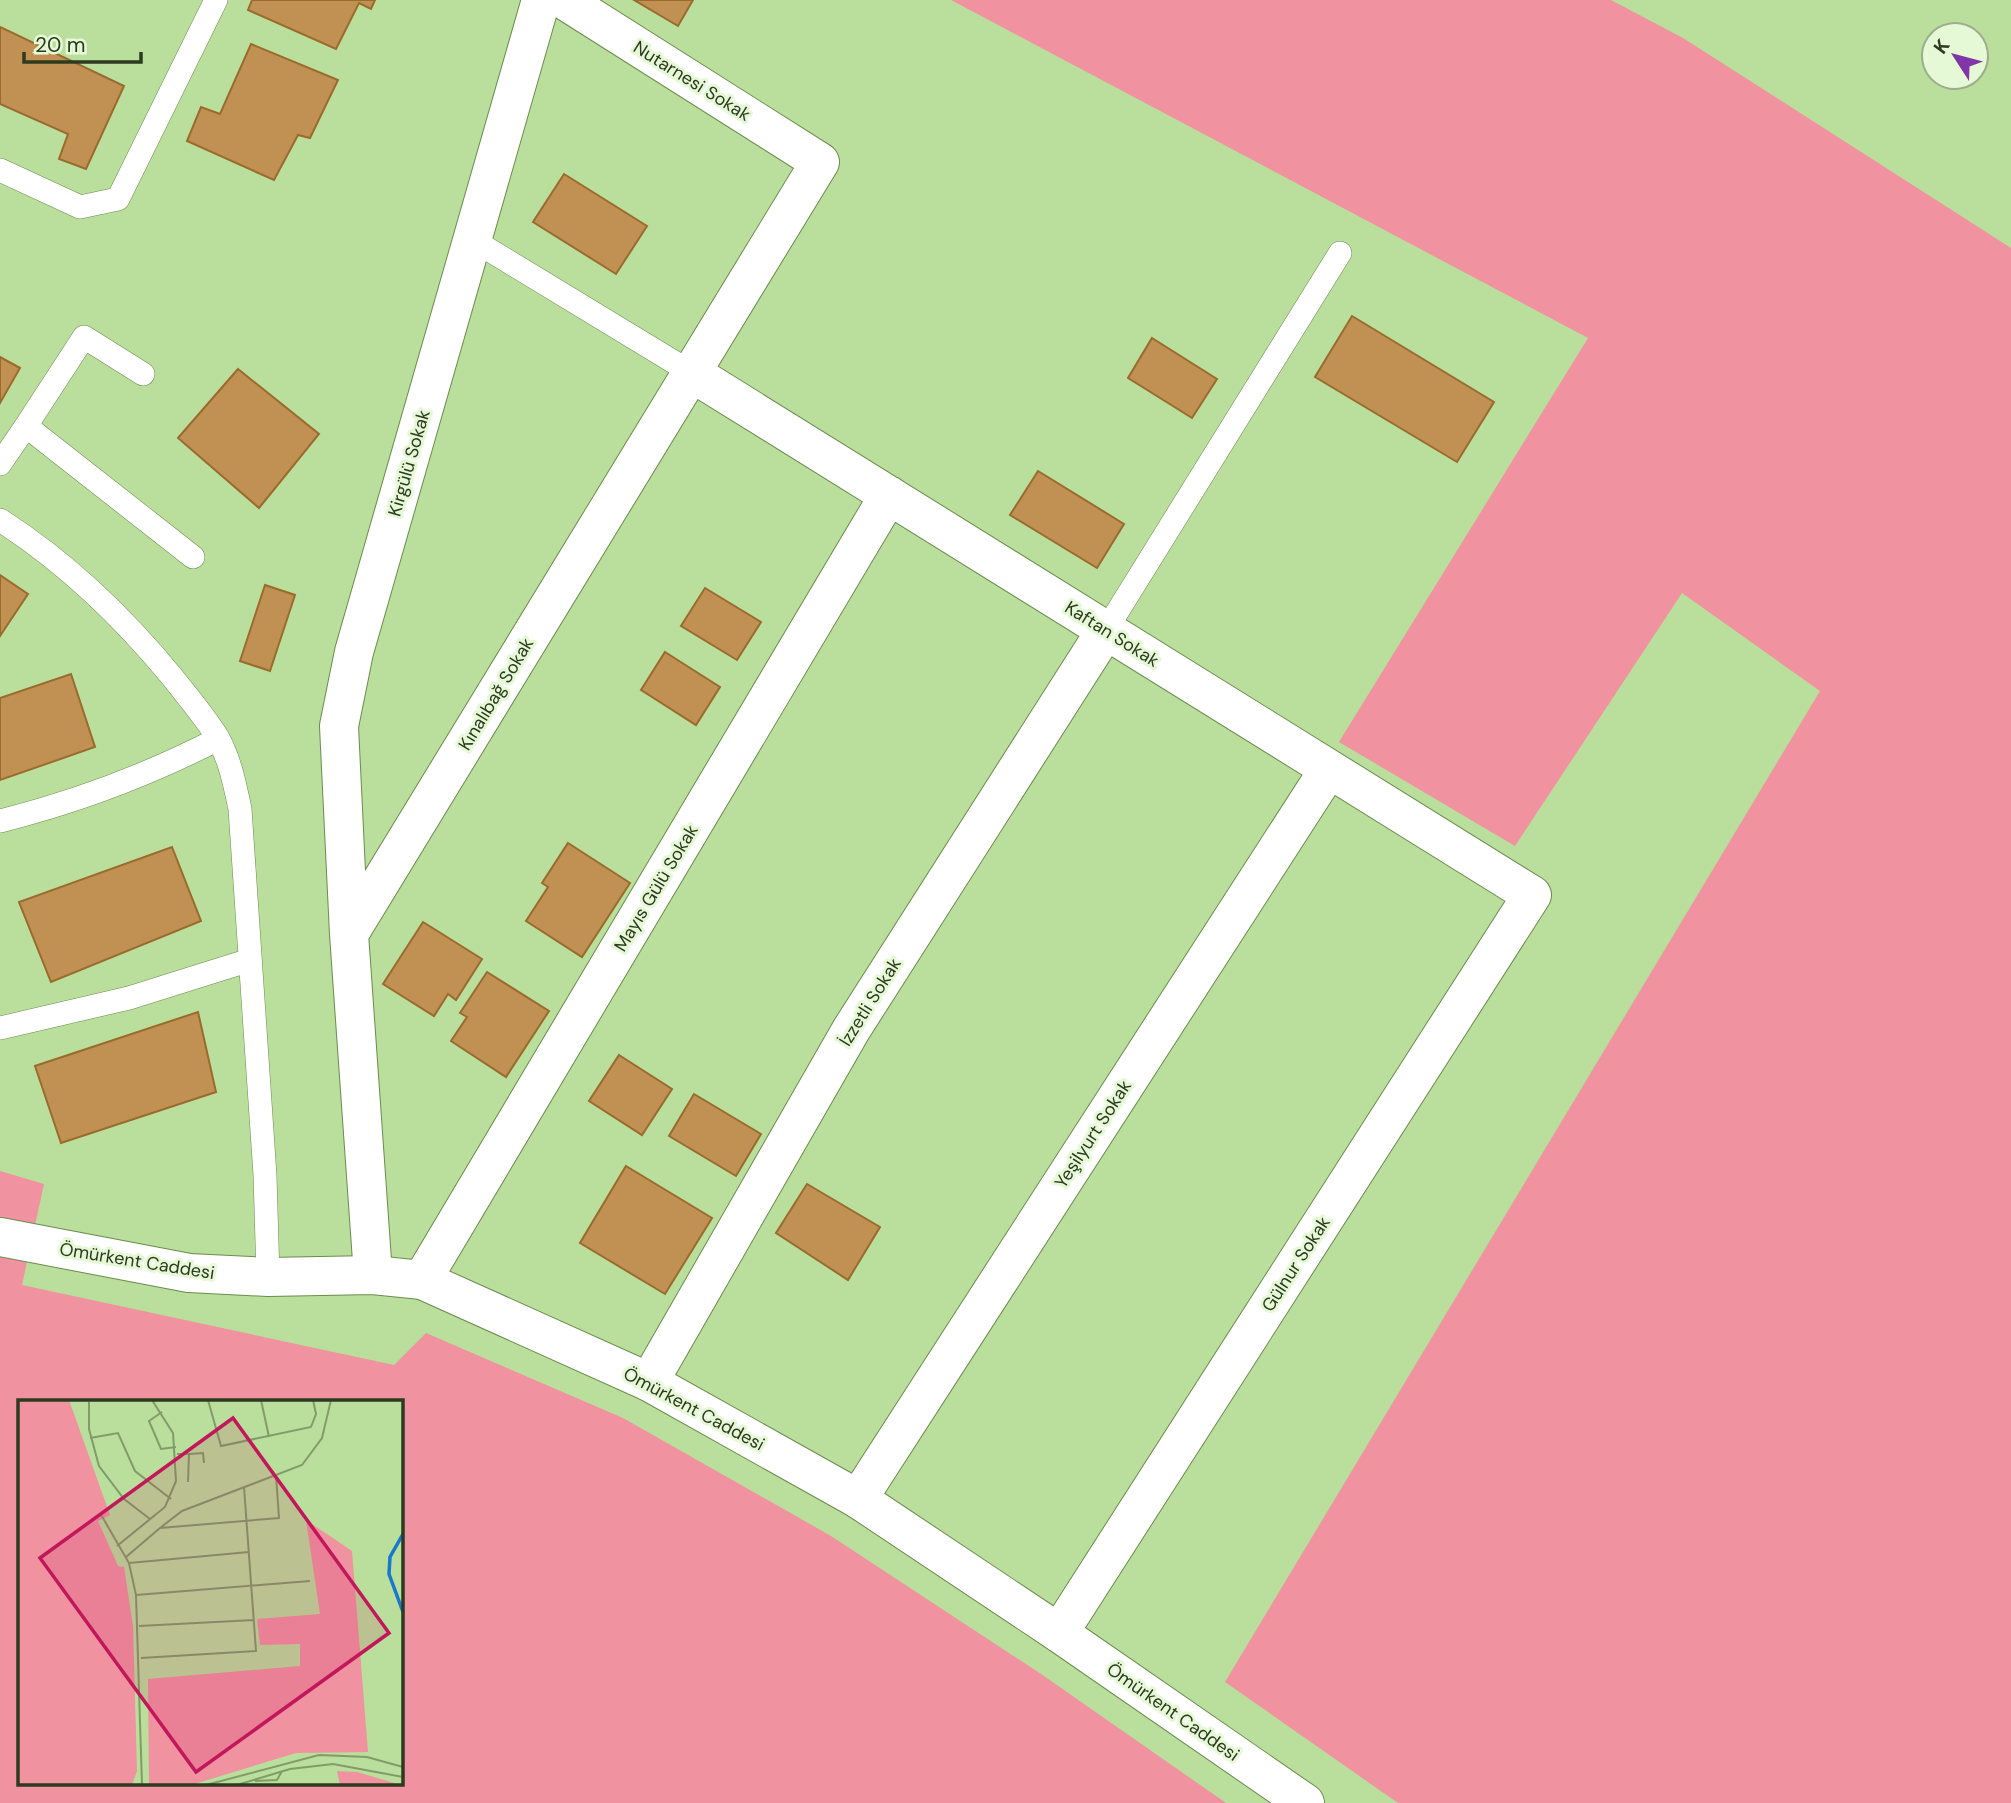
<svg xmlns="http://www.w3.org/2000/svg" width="2011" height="1803" font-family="'DM Sans',sans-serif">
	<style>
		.green { fill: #f0929f; fill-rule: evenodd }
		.building { fill: #c19154; stroke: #996b2d; stroke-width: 2 }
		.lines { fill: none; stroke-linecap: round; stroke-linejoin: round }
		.service-casing { stroke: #6b8c4d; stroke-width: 24 }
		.minor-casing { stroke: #6b8c4d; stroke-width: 40 }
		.tertiary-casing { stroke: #6b8c4d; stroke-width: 40 }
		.service { stroke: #fff; stroke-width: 23 }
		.minor { stroke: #fff; stroke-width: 38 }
		.tertiary { stroke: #fff; stroke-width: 38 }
		.labels { text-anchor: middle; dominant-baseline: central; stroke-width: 6; stroke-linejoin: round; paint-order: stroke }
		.street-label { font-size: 18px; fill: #2c3a1f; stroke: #e6f9d7 }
		.inset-river { fill: none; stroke: #1878ce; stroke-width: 3.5 }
		.inset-road { fill: none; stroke: #819c69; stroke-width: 2 }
		.view { fill: #c2185b; fill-opacity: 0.15; stroke: #c2185b; stroke-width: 3.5 }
		.inset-edge { fill: none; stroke: #2c3a1f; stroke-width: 3.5 }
	</style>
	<rect width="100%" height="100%" fill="#bade9b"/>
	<path class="green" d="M 951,0 L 1611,0 L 1683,38 L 2011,248 L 2011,1803 L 1398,1803 L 1225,1682 L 1820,691 L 1682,593 L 1515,846 L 1339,742 L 1588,338 Z
		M 0,1171 L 44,1184 L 22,1285 L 394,1365 L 426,1333 L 623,1418 L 831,1536 L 1041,1674 L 1226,1803 L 0,1803 ZM 19,1402 L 401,1402 L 401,1784 L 19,1784 Z"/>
	<path class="building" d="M 252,0 L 375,0 L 371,9 L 359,3 L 336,49 L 248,10 Z
		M 634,0 L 693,0 L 678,26 Z
		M 0,27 L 124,86 L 86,169 L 59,159 L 68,134 L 0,104 Z
		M 251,44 L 338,80 L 310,138 L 298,135 L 274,180 L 187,141 L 201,107 L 220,114 Z
		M 564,174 L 647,226 L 616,274 L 533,222 Z
		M 1352,316 L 1494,402 L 1457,462 L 1315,377 Z
		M 1152,338 L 1217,379 L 1192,418 L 1128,378 Z
		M 0,357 L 20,368 L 0,403 Z
		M 238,369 L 319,434 L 259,508 L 178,438 Z
		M 1038,471 L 1124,524 L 1097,568 L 1010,515 Z
		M 0,575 L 28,594 L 0,636 Z
		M 265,585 L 295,595 L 270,671 L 240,661 Z
		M 705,588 L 761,622 L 737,660 L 681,626 Z
		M 665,652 L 720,687 L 696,725 L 641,690 Z
		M 71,674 L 95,747 L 0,780 L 0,698 Z
		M 568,843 L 630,883 L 582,957 L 526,921 L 548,887 L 542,883 Z
		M 172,847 L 201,921 L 51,982 L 19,902 Z
		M 423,922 L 482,959 L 456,1000 L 448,994 L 434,1016 L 383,984 Z
		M 487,972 L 549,1011 L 506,1077 L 451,1041 L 467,1017 L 460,1013 Z
		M 198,1012 L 216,1092 L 61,1143 L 35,1066 Z
		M 619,1055 L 672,1089 L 642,1135 L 589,1101 Z
		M 694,1094 L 761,1134 L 736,1176 L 669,1136 Z
		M 626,1166 L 712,1218 L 665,1294 L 580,1243 Z
		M 807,1184 L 880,1227 L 848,1280 L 776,1233 Z"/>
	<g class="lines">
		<defs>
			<path id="service" d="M 0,170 L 80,207 L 118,199 L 216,0
				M 473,240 L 692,373
				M 26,426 L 84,337 L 143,374
				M 0,464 L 26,426 L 193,557
				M 0,520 C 67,563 123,617 173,678 C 188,697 205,717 218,738 C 230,760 235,785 240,809 L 265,1175 L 268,1277
				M 1106,630 L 1340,253
				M 0,821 C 76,802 148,775 218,739
				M 0,1028 L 129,998 L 250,960"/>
			<path id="minor" d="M 692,373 L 1532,895 L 1059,1633
				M 349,934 L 339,726 L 354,652 L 541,0
				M 373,1275 L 349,934 L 820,162 L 564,0
				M 422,1280 L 889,495
				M 649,1382 L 851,1030 L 1106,630
				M 858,1499 L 1329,769"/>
			<path id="tertiary" d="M 0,1237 L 189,1273 L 268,1277 L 373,1275 L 422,1280 L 649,1382 L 858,1499 L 1059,1633 L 1305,1803"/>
		</defs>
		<use href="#service" class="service-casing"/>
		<use href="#minor" class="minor-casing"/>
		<use href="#tertiary" class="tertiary-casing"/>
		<use href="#service" class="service"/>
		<use href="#minor" class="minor"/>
		<use href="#tertiary" class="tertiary"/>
	</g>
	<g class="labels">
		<g class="street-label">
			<text transform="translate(692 81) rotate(32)">Nutarnesi Sokak</text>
			<text transform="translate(409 463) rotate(-74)">Kirgülü Sokak</text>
			<text transform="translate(1112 634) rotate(32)">Kaftan Sokak</text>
			<text transform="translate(496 694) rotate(-59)">Kınalıbağ Sokak</text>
			<text transform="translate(656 888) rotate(-59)">Mayıs Gülü Sokak</text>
			<text transform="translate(870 1002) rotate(-58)">İzzetli Sokak</text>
			<text transform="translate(1093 1134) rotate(-57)">Yeşilyurt Sokak</text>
			<text transform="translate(137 1261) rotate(9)">Ömürkent Caddesi</text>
			<text transform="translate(1296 1264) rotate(-57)">Gülnur Sokak</text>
			<text transform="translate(694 1409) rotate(28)">Ömürkent Caddesi</text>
			<text transform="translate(1173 1712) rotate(35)">Ömürkent Caddesi</text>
		</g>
	</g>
	<g transform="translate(18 1400)">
		<rect width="385" height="385" fill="#bade9b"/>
		<path d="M 0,0 L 51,0 L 92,115 L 80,121 L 100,166 L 106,167 L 115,226 L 119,371 L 114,385 L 0,385 ZM 288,120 L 334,151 L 350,352 L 278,353 L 173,385 L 131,385 L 130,279 L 282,266 L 282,244 L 242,245 L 239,219 L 302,214 ZM 319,371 L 339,372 L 383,385 L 322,385 Z" fill="#f0929f"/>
		<path class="inset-river" d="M 385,134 L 372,157 L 371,174 L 385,212"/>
		<path class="inset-road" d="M 190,0 L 203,46 L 293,27 L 298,14 L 295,0M 243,0 L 251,37M 71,2 L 71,29 L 81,66 L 106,99 L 132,119M 144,12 L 131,21 L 143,49 L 158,47M 72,38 L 100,33 L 117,71 L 153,99M 159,54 L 171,54 L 170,82M 171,54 L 185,53 L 186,63M 82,113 L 111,163 L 118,195 L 124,385M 142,128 L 164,111 L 284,65 L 304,38 L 313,0M 99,146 L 147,107 L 158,81 L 155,33 L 134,0M 108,157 L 142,128 L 261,118 L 258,75M 111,163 L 231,152M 118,195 L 292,181M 121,226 L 236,220M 123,258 L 238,251 L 226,87M 237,381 L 259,380 L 264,371M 188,385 L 301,355 L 349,357 L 385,367M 219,385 L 272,369 L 315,364 L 385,377"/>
		<path class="view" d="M 215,18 L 371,233 L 178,372 L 22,158 Z"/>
		<rect width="385" height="385" class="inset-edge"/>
	</g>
	<g transform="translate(1955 56) rotate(306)"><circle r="33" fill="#e6f9d7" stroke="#9cad8d" stroke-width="2"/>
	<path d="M0-5L12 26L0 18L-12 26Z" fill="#8036a8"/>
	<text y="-10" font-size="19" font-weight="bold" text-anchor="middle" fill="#2c3a1f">K</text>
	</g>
	<path d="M24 52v10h117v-10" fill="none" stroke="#2c3a1f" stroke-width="3.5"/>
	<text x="35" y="52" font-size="21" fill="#2c3a1f" stroke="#e6f9d7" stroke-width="5" paint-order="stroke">20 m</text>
</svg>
